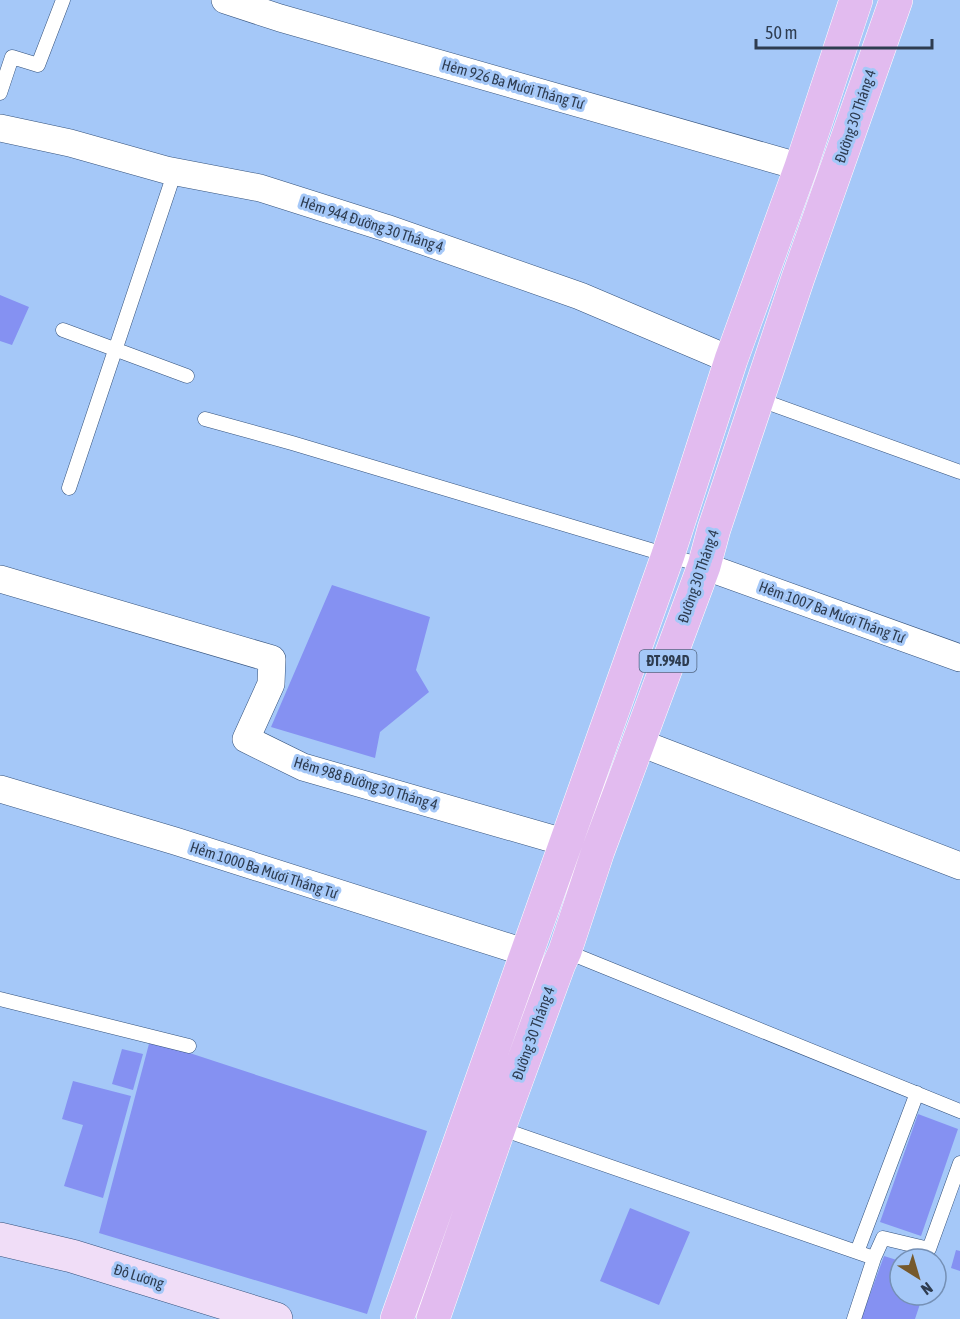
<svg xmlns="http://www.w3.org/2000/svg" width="960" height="1319" font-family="'Asap Condensed',sans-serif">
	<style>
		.building { fill: #8591f2 }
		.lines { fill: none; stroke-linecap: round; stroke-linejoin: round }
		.lane-casing { stroke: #34527c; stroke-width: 15 }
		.street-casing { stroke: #34527c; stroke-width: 28 }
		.secondary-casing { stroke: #34527c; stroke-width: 34 }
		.primary-casing { stroke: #fff; stroke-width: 34 }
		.lane { stroke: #fff; stroke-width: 14 }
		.street { stroke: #fff; stroke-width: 27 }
		.secondary { stroke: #f0ddf7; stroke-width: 33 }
		.primary { stroke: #e2bbef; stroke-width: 33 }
		.labels { text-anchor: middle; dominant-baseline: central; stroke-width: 6; stroke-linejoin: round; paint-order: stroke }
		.shield { fill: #a5c8f8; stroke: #526682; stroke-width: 1.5 }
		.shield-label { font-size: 14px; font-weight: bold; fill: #2e3c50 }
		.street-label { font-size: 15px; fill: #2e3c50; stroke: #a5c8f8 }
	</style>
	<rect width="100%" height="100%" fill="#a5c8f8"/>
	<path class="building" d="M 0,295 L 29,307 L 12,345 L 0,341 Z
		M 332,585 L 430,617 L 416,670 L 429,692 L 380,732 L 375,758 L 271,727 Z
		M 150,1040 L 427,1131 L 367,1314 L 99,1233 Z
		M 122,1049 L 143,1054 L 133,1090 L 112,1084 Z
		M 73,1081 L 131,1096 L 103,1198 L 64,1186 L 83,1125 L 62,1119 Z
		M 918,1114 L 958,1129 L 921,1236 L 880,1222 Z
		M 630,1208 L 690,1232 L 659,1305 L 600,1281 Z
		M 956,1250 L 960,1251 L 960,1271 L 951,1268 Z
		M 884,1256 L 900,1261 L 900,1295 L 923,1295 L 915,1319 L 861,1319 Z"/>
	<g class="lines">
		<defs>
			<path id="lane" d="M 0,93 L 12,57 L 38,65 L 63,0
				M 63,330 L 187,376
				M 758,399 L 960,472
				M 205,419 L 292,443 L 704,566
				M 69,488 L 175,171
				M 565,951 L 960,1111
				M 0,999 L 189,1046
				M 499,1128 L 874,1258
				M 857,1252 L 917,1093
				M 854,1319 L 874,1258 L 883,1238 L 929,1249 L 960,1163"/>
			<path id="street" d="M 225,0 L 280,18 L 801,167
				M 0,128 L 70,143 L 166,170 L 260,188 L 386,228 L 580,296 L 731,360
				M 704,566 L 960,658
				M 0,579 L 272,659 L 271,684 L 246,739 L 303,767 L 567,843
				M 638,742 L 960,866
				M 0,789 L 175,841 L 527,953"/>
			<path id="secondary" d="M 0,1239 L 72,1256 L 276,1319"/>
			<path id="primary" d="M 397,1319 L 668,555 L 731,360 L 801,167 L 856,0
				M 433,1319 L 499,1128 L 559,964 L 565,951 L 598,851 L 704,566 L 714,529 L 798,278 L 896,0"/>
		</defs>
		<use href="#lane" class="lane-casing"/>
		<use href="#street" class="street-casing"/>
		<use href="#secondary" class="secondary-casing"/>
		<use href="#primary" class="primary-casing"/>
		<use href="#lane" class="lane"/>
		<use href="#street" class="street"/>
		<use href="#secondary" class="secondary"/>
		<use href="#primary" class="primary"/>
	</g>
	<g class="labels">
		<rect class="shield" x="639.5" y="650" width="57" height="22" rx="4.5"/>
		<g class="shield-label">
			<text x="668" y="661">ĐT.994D</text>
		</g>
		<g class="street-label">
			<text transform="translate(513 84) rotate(16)">Hẻm 926 Ba Mươi Tháng Tư</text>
			<text transform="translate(855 116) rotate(-71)">Đường 30 Tháng 4</text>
			<text transform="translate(372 224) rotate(18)">Hẻm 944 Đường 30 Tháng 4</text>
			<text transform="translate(698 576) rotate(-71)">Đường 30 Tháng 4</text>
			<text transform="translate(832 612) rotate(20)">Hẻm 1007 Ba Mươi Tháng Tư</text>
			<text transform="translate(366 783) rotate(17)">Hẻm 988 Đường 30 Tháng 4</text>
			<text transform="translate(264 870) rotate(18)">Hẻm 1000 Ba Mươi Tháng Tư</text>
			<text transform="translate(533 1033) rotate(-70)">Đường 30 Tháng 4</text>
			<text transform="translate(139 1276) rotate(17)">Đô Lương</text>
		</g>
	</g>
	<g transform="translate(918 1277) rotate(143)"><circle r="28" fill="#a5c8f8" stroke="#7590b5" stroke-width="1.5"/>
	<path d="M0-4.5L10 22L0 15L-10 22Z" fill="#76592c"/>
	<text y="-9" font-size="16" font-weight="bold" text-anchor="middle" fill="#2e3c50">N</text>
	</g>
	<path d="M756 39v9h176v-9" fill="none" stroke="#2e3c50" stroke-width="3"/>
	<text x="765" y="39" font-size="18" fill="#2e3c50" stroke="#a5c8f8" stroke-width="4.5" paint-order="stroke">50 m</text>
</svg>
